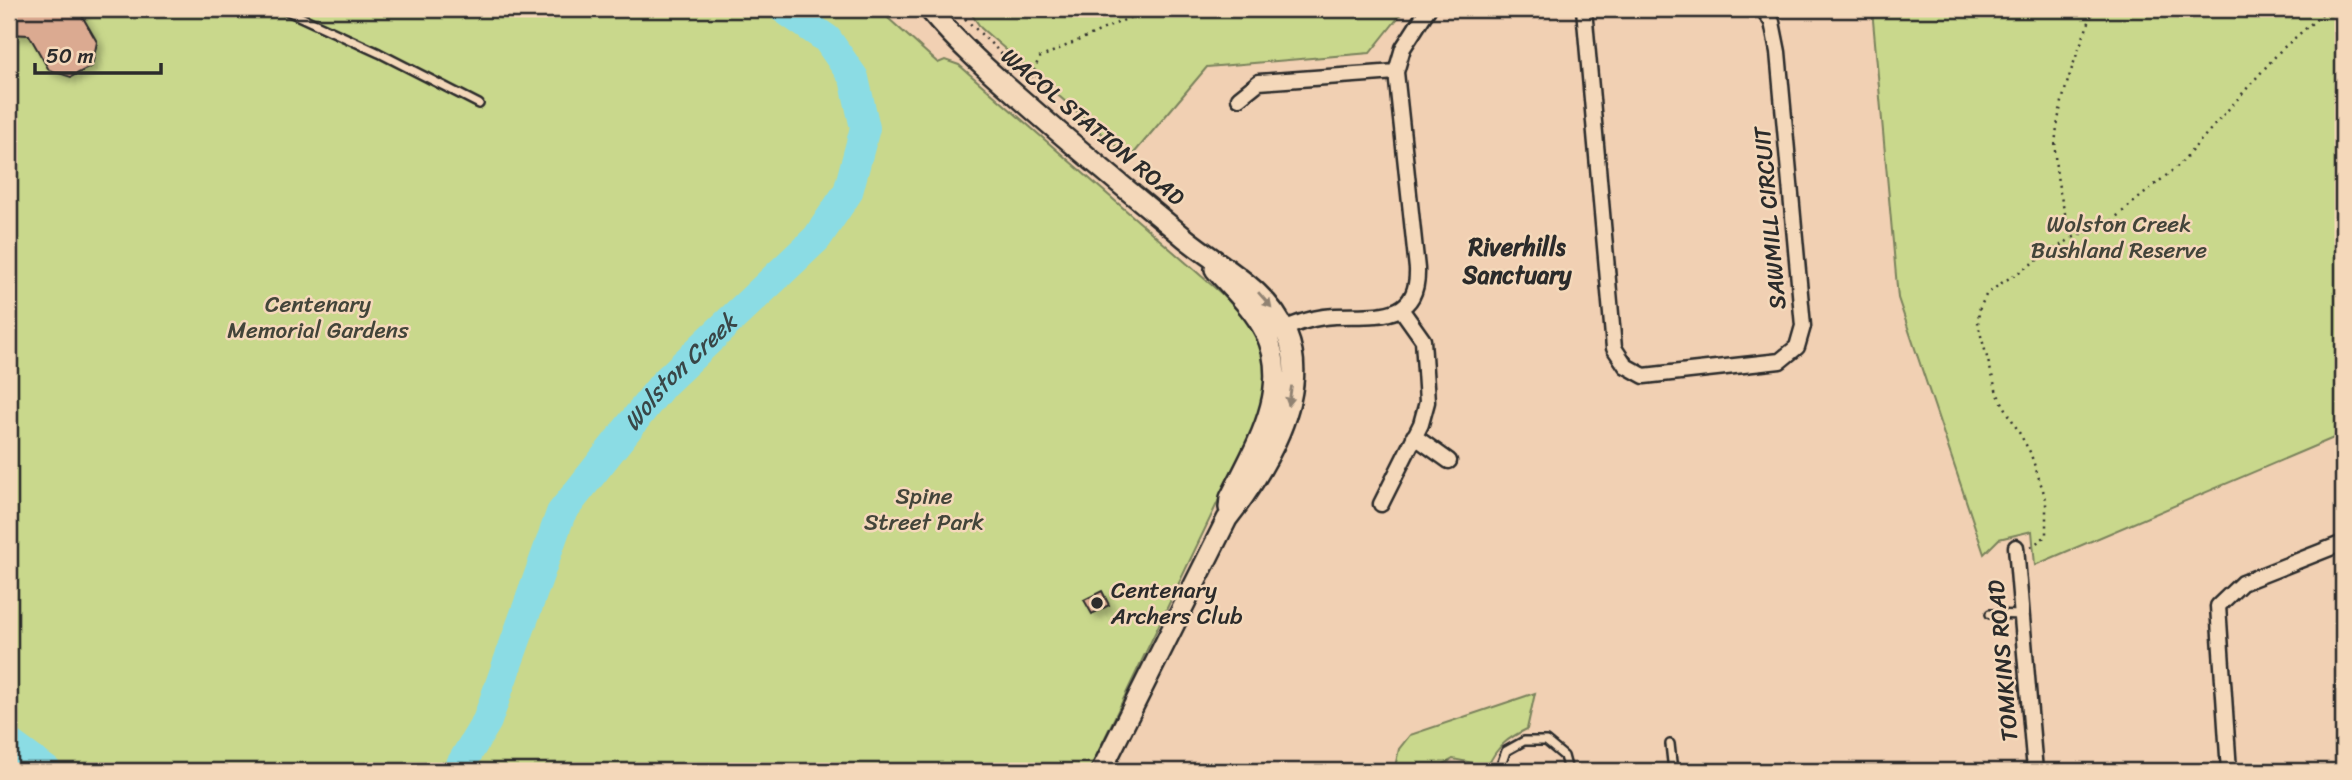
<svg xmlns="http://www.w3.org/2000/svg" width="2352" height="780" font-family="Sriracha,sans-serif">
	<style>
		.green { fill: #c9d88c; stroke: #7a825c; stroke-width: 2 }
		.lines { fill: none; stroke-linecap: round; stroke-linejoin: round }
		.river { stroke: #8bdce4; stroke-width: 30 }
		.building { fill: #dbaa91; stroke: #2b2b2b; stroke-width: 2; filter: url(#shadow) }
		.lane-casing { stroke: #2b2b2b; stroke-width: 12 }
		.street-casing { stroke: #2b2b2b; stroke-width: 19 }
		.secondary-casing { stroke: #2b2b2b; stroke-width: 24 }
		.path { stroke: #2b2b2b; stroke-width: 2.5; stroke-dasharray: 2 5; stroke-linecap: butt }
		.lane { stroke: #f4d8ba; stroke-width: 7 }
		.street { stroke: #f4d8ba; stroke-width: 14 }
		.secondary { stroke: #f4d8ba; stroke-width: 19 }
		.oneway { fill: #908272 }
		.poi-dot { fill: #2b2b2b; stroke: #f4d8ba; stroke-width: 2.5 }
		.labels { text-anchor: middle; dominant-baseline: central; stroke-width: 5; stroke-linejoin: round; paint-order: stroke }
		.street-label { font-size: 23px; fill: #2b2b2b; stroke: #f4d8ba }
		.park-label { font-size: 23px; fill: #43453a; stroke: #f4d8ba }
		.poi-label { font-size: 23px; fill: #2b2b2b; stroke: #f4d8ba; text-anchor: start }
		.neighbourhood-label { font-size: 24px; font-weight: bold; fill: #2b2b2b; stroke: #f4d8ba }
		.water-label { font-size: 24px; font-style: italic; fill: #394647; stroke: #f4d8ba }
	</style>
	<defs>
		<filter id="shadow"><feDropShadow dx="5.5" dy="5.5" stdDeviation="3.5" flood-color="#0004"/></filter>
	</defs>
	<rect width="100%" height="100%" fill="#f1d0b3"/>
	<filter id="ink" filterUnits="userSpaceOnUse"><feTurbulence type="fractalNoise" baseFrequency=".0143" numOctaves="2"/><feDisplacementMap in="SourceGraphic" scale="14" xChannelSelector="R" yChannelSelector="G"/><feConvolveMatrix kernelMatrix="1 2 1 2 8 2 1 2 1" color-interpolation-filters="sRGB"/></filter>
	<g filter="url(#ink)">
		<path class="green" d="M 9,9 L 878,9 L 938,63 L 945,60 L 959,65 L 1222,294 C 1267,340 1274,355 1258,418 L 1089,771 L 9,771 Z
			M 968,9 L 1405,9 L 1370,53 L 1207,67 L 1130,158 L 981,28 Z
			M 1872,9 L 2343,9 L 2343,434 L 2035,565 L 2032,531 L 1999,539 L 1984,554 L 1898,298 Z
			M 1535,693 L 1527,729 C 1508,738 1497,746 1488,766 L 1453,759 L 1444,764 L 1440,771 L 1394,771 L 1399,749 L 1410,735 Z"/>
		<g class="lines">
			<g class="river">
				<path d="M 9,743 L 47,771"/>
				<path id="s1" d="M 457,771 L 487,721 L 561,513 L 663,384 L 817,238 L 848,192 L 865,128 L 854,78 L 827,39 L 784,9"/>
			</g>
		</g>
		<path class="building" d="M 9,9 L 78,9 L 97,42 L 92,66 L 71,77 L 49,70 L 29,35 L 9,34 Z
			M 1102,591 L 1109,605 L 1092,614 L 1084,600 Z"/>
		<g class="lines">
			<defs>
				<path id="lane" d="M 283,9 L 379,53 L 479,104
					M 1990,614 L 2022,615
					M 1670,744 L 1673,771
					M 1499,771 L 1506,751 L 1524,741 L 1546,741 L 1564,756 L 1568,771"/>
				<path id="street" d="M 1584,9 L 1614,348 L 1626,366 L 1644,376 L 1780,361 L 1797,347 L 1803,326 L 1778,52 L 1772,22 L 1763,9
					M 1239,98 L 1259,82 L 1396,72
					M 1277,332 C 1292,325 1307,319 1324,317 C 1364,312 1419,329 1417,269 L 1396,72 L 1403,48 L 1428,9
					M 1414,436 L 1449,461
					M 1381,504 L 1421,424 L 1427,402 L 1423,340 L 1401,309
					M 2016,547 L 2035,771
					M 2229,771 L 2218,606 L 2242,583 L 2343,543"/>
				<path id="secondary" d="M 929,9 C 957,43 990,72 1023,101 C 1076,148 1131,193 1185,238 C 1223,269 1267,288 1287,335 C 1312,395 1262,474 1227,519 L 1101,771
					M 1215,269 C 1232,289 1253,308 1265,332 C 1293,389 1255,447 1230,498 L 1229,508"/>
			</defs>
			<use href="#lane" class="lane-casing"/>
			<use href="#street" class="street-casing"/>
			<use href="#secondary" class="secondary-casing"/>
			<path class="path" d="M 955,9 L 1031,82
				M 2094,9 C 2077,54 2055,105 2055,154 C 2056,182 2064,211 2072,238 L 2111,221 L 2179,165 L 2281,50 L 2328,9
				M 1029,84 L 1039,58 L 1131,17 L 1155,12 L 1268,9
				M 2031,547 L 2046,536 L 2046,499 L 2030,452 L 1997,393 L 1978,325 L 1979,310 L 1986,295 L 2000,284 L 2072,238"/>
			<use href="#lane" class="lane"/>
			<use href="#street" class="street"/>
			<use href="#secondary" class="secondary"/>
		</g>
		<defs><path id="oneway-solid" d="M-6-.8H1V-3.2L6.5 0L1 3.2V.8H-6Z" transform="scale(1.75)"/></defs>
		<g class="oneway">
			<use href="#oneway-solid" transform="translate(1265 300) rotate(49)"/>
			<use href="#oneway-solid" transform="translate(1290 396) rotate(99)"/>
		</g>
	</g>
	<circle class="poi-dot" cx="1097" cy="603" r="7"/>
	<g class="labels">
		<g class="street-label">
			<text transform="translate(1093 127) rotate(40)">WACOL STATION ROAD</text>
			<text transform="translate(1770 218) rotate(-95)">SAWMILL CIRCUIT</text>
			<text transform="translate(2003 661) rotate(-95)">TOMKINS ROAD</text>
		</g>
		<g class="park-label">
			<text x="2119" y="224">Wolston Creek<tspan x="2119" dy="26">Bushland Reserve</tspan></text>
			<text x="318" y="304">Centenary<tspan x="318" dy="26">Memorial Gardens</tspan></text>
			<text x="924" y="496">Spine<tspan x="924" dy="26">Street Park</tspan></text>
		</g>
		<g class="poi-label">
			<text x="1111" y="590">Centenary<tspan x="1111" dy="26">Archers Club</tspan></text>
		</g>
		<g class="neighbourhood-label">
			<text x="1517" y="247">Riverhills<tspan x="1517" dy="28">Sanctuary</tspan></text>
		</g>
		<g class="water-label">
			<text stroke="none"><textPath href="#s1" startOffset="464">Wolston Creek</textPath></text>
		</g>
	</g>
	<rect width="2352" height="780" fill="none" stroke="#f4d8ba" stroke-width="35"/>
	<rect x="18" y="18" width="2317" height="745" fill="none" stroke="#2b2b2b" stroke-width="2.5" filter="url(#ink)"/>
	<path d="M35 63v10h126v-10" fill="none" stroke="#2b2b2b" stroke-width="3.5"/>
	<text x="46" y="63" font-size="21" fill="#2b2b2b" stroke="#f4d8ba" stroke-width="5" paint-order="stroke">50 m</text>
</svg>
